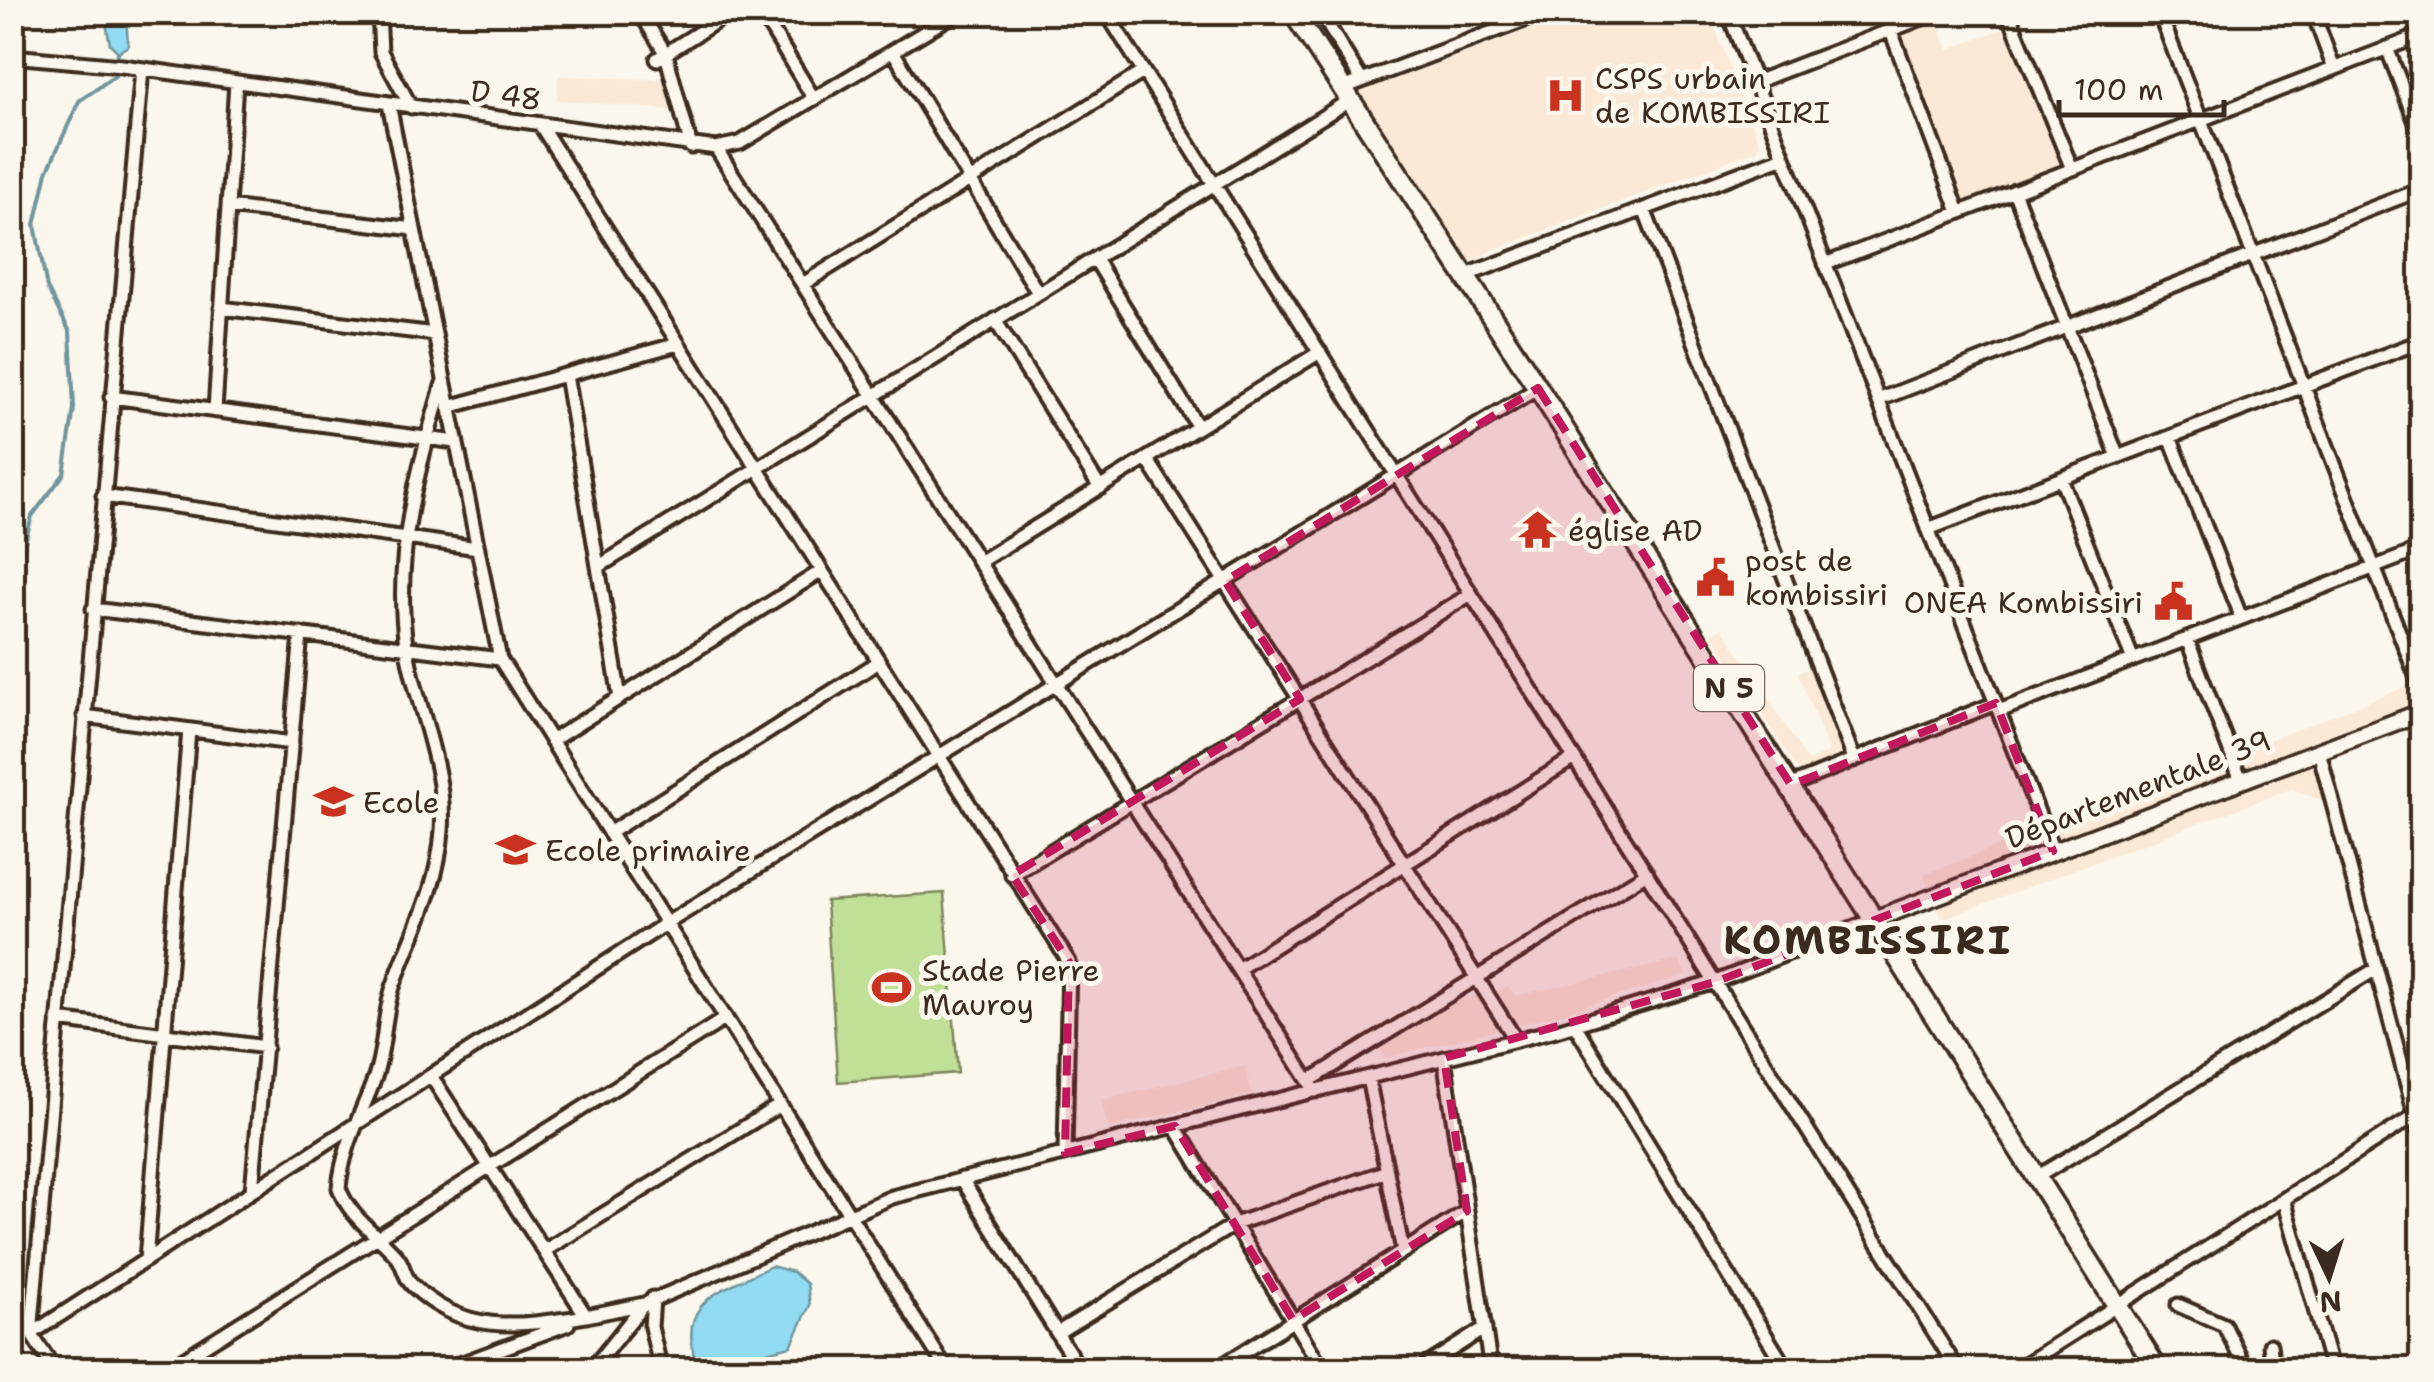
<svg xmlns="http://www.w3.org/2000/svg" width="2434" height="1382" font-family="'Shantell Sans',sans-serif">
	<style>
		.built { fill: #fae9d7 }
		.grass { fill: #c0e098; stroke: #7e855b; stroke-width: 2.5 }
		.water { fill: #91dcf2; stroke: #6f959d; stroke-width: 2.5 }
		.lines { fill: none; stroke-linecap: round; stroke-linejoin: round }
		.stream { stroke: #6f959d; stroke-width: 4 }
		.minor-casing { stroke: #3b2a1e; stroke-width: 19 }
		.major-casing { stroke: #3b2a1e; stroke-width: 22 }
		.highway-casing { stroke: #3b2a1e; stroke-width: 25 }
		.minor { stroke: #fbf7ec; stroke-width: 11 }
		.major { stroke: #fbf7ec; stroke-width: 15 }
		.highway { stroke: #fbf7ec; stroke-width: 18 }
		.marked { fill: #c2185b; fill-opacity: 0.2; stroke: #c2185b; stroke-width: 8; stroke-dasharray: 20 12; stroke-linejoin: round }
		.labels { text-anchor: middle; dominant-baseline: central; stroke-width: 10; stroke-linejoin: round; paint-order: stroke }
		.shield { fill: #fbf7ec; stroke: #75685c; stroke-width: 2.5 }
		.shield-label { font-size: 28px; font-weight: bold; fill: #3b2a1e }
		.poi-label { font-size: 30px; fill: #3b2a1e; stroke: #fbf7ec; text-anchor: start }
		.street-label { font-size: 30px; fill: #3b2a1e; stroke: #fbf7ec }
		.district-label { font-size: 40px; font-weight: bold; letter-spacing: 2.5px; fill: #3b2a1e; stroke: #fbf7ec }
	</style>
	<rect width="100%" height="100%" fill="#fbf7ec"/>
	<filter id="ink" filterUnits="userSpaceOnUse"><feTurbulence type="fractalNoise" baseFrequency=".01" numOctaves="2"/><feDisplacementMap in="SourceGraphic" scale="20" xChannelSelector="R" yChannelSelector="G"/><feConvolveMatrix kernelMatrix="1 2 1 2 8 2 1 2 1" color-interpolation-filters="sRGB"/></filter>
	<g filter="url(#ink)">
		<path class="built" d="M 1573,13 L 1709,13 L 1760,145 L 1757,150 L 1491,251 L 1459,268 L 1343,88 L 1381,74 L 1385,83 Z
			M 1934,14 L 1948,50 L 2013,25 L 2072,169 L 1959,212 L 1891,31 Z
			M 558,76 L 673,80 L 682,111 L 557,100 Z
			M 1722,627 L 1808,761 L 1829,752 L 1798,673 L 1818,664 L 1854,759 L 1804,780 L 1712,634 Z
			M 2421,681 L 2421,712 L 2319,751 L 2333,804 L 2291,789 L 1942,919 L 1923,875 Z
			M 1678,960 L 1686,975 L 1553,1016 L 1384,1058 L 1377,1040 L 1456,991 L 1462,1000 L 1508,987 L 1515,996 Z
			M 1245,1066 L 1252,1095 L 1108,1128 L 1101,1100 Z"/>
		<path class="grass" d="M 944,893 L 958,1073 L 838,1082 L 826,901 Z"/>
		<path class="water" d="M 104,13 L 126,13 L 128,46 L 118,52 L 110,44 Z
			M 771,1266 L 793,1272 L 807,1284 L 810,1305 L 791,1346 L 754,1355 L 733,1369 L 698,1369 C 673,1299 720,1292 771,1266 Z"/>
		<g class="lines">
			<path class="stream" d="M 12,592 L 32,516 L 64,474 L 74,408 L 70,332 L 47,288 L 35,225 L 47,172 L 79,101 L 115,76 L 118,52"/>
			<defs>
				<path id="minor" d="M 379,12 L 381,52 L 411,107
					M 640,12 L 666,54 L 691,147
					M 761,12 L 814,99
					M 1106,12 L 1958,1370
					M 1320,12 L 1362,81
					M 1728,12 L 2053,851
					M 2008,12 L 2072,169
					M 2159,12 L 2422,691
					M 2313,12 L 2334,69
					M 1891,31 L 1959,212
					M 2387,48 L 2422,138
					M 893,51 L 1038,293
					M 12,56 L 122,66 L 716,148 L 740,143 L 958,12
					M 657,59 L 731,12
					M 1755,82 L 1938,12
					M 12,86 L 19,58
					M 1343,88 L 1546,12
					M 389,104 L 500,659 L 947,1370
					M 541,126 L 1069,962 L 1065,1153
					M 716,148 L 1315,1091
					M 2014,191 L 2118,457
					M 228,207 L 414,229
					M 1644,209 L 1854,759
					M 1095,259 L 1198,427
					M 1825,264 L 2422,35
					M 1464,276 L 1784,157
					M 803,284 L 1143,72
					M 221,308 L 435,334
					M 995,320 L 1100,488
					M 566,375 L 620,698
					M 443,383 C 418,469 393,555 406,645 C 416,706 447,769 442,831 C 437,894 411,934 392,990 C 383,1019 385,1051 374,1080 C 361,1115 342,1150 339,1188 C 350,1219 378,1234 398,1258 C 404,1266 404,1277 412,1285 C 464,1336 520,1326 586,1316
					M 111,397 L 456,442
					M 1878,400 L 2422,189
					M 449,407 L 678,344
					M 215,410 L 236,82
					M 2170,437 L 2241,618
					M 1147,459 L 1516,1040
					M 2061,479 L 2133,660
					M 103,496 L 478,548
					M 1928,529 L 2422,341
					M 979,562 L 1320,352
					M 598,567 L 1350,100
					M 93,609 L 500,659
					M 2187,639 L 2241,780
					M 1999,711 L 2422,549
					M 84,716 L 292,743
					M 551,741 L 820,572
					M 2319,751 L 2422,1141
					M 1791,785 L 1996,703
					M 609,833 L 877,663
					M 1012,875 L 1471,594
					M 1238,969 L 1574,758
					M 58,1020 L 266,1047
					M 1575,1025 L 1787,1370
					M 1444,1058 L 1491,1370
					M 431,1076 L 586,1316 L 644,1304
					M 1368,1078 L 1403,1251
					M 1309,1081 L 1647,873
					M 1175,1126 L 1323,1370
					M 2037,1177 L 2376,969
					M 962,1179 L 1080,1370
					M 252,1191 L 301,634
					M 2284,1199 L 2332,1370
					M 544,1251 L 780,1105
					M 146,1260 L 189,730
					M 653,1298 L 651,1327 L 661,1370
					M 12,1305 L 55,1370
					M 2178,1305 L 2224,1325 L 2247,1370
					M 1057,1333 L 1235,1224 L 1387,1171
					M 31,1334 L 667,923 L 1538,388
					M 31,1334 L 142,69
					M 2270,1345 L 2273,1370
					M 166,1370 L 726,1018
					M 444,1370 L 568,1324
					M 591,1370 L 644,1304 L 892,1197 L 1556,1030 L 1715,982 L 1875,919
					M 1215,1370 L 1467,1211
					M 1419,1370 L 1485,1328
					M 2016,1370 L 2422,1111"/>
				<path id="major" d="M 1875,919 L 2422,712"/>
				<path id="highway" d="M 1293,12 L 1538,388 L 2158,1370"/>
			</defs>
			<use href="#minor" class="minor-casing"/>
			<use href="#major" class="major-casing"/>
			<use href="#highway" class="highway-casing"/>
			<use href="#minor" class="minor"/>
			<use href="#major" class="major"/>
			<use href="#highway" class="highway"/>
		</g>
	</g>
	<path class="marked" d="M 1538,388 L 1791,785 L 1996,703 L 2053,851 L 1715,982 L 1444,1058 L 1467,1211 L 1293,1320 L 1175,1126 L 1065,1153 L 1069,962 L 1012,875 L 1300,699 L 1225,581 Z"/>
	<defs>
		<symbol id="hospital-bare" viewBox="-9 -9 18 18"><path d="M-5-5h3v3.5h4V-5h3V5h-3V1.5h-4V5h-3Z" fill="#c8321e" stroke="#fbf7ec" stroke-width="2.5" paint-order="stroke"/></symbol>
		<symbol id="temple-bare" viewBox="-9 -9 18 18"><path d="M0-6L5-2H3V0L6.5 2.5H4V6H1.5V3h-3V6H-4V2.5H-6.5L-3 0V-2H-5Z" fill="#c8321e" stroke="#fbf7ec" stroke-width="2.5" paint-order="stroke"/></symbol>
		<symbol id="civic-bare" viewBox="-9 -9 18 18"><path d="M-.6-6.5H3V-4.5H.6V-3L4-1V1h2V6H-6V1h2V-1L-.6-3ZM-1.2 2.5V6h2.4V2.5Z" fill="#c8321e" stroke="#fbf7ec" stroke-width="2.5" paint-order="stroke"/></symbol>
		<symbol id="school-bare" viewBox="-9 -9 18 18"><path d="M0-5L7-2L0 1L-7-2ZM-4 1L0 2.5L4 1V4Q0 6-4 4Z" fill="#c8321e" stroke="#fbf7ec" stroke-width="2.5" paint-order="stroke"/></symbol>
		<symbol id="stadium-bare" viewBox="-9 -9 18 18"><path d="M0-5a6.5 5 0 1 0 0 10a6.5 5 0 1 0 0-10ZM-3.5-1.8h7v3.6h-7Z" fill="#c8321e" stroke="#fbf7ec" stroke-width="2.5" paint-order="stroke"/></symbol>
	</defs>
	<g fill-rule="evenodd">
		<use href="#hospital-bare" x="1538" y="68" width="55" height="55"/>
		<use href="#temple-bare" x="1510" y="502" width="55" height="55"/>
		<use href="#civic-bare" x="1688" y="550" width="55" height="55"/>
		<use href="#civic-bare" x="2146" y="574" width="55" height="55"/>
		<use href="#school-bare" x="306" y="774" width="55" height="55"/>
		<use href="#school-bare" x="488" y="822" width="55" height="55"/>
		<use href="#stadium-bare" x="864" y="960" width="55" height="55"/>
	</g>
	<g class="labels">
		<rect class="shield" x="1694" y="665" width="70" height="46" rx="8"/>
		<g class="shield-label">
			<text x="1729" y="688">N 5</text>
		</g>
		<g class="poi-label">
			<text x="1595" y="78">CSPS urbain<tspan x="1595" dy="34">de KOMBISSIRI</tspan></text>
			<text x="1568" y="530">église AD</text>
			<text x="1745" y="560">post de<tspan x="1745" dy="34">kombissiri</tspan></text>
			<text x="2143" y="602" text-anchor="end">ONEA Kombissiri</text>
			<text x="363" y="802">Ecole</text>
			<text x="545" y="850">Ecole primaire</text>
			<text x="922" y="970">Stade Pierre<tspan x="922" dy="34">Mauroy</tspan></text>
		</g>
		<g class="street-label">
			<text transform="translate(506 95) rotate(8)">D 48</text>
			<text transform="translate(2138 789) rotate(-21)">Départementale 39</text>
		</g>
		<g class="district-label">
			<text x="1868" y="940">KOMBISSIRI</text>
		</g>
	</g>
	<rect width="2434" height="1382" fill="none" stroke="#fbf7ec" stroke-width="50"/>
	<rect x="25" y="25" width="2384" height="1332" fill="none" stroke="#3b2a1e" stroke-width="4" filter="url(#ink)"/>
	<g transform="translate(2329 1277) rotate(176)" stroke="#fbf7ec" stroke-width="8" paint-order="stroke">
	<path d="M0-8L18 38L0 25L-18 38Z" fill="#3b2a1e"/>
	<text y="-15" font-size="28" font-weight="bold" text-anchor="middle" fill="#3b2a1e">N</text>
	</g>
	<path d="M2059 100v15h165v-15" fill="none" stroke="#3b2a1e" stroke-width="5"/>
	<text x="2074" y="100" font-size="30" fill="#3b2a1e" stroke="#fbf7ec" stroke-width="8" paint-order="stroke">100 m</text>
</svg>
